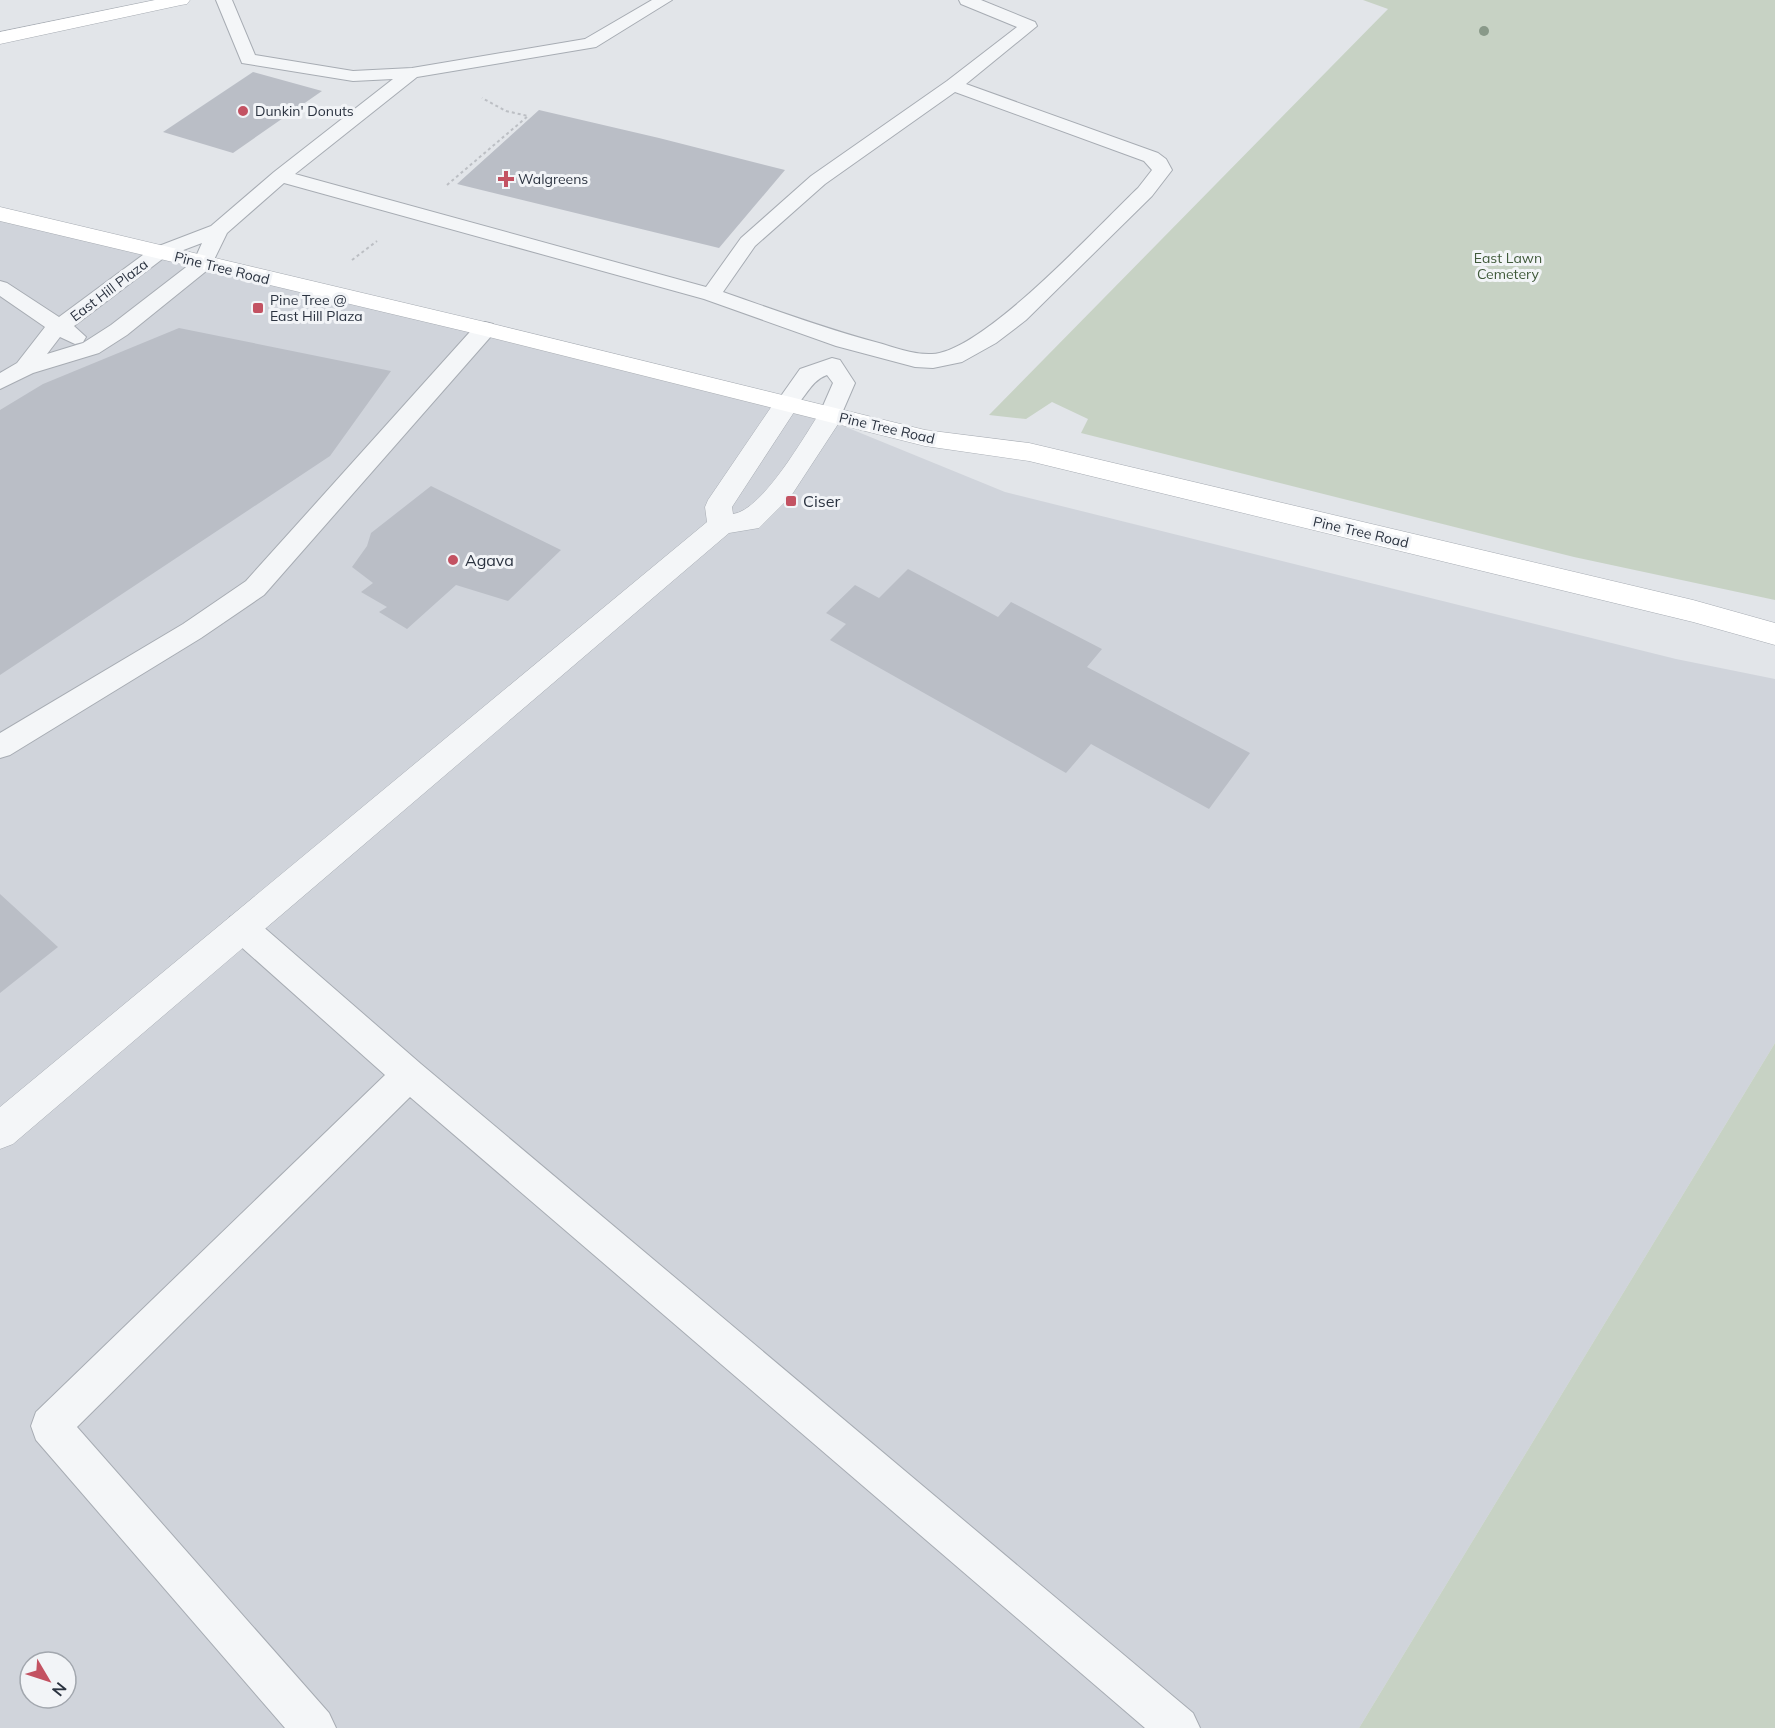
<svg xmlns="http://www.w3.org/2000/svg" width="1775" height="1728" font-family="Mulish,sans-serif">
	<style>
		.built { fill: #d0d4db; fill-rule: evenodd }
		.green { fill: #c7d2c4 }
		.building { fill: #babec6 }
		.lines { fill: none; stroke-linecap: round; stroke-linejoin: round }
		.lane-casing { stroke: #a7acb3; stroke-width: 2 }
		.street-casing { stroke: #a7acb3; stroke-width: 1 }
		.secondary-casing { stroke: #a7acb3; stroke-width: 1 }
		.path { stroke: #bcbfc4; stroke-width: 2; stroke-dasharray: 3 3; stroke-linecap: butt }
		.lane { fill: #f4f6f8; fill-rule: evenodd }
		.street { fill: #f4f6f8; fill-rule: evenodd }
		.secondary { fill: #fff; fill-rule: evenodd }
		.tree { fill: #899989 }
		.poi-dot { fill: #c35262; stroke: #f2f4f7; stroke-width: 2 }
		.labels { text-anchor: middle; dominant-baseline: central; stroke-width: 6; stroke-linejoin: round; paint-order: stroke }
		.far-poi-label { font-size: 14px; fill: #2b3340; stroke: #f2f4f7; text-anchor: start }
		.far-park-label { font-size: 14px; fill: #405a3a; stroke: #f2f4f7 }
		.far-street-label { font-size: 14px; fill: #2b3340; stroke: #f2f4f7 }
		.poi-label { font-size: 16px; fill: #2b3340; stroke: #f2f4f7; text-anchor: start }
	</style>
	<rect width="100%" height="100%" fill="#e2e5e9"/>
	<path class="built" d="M 0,214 L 787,403 L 1005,492 L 1676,659 L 1775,679 L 1775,1043 L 1359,1728 L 0,1728 ZM 30,1662 L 66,1662 L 66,1698 L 30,1698 Z"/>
	<path class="green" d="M 1363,0 L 1775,0 L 1775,600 L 1574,557 L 1081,433 L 1088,419 L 1052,402 L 1026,419 L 989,415 L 1388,9 Z
		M 1775,1043 L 1775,1728 L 1359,1728 Z"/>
	<path class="building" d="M 253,72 L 322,91 L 233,153 L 163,132 Z
		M 539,110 L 659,138 L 785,170 L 719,248 L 457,184 Z
		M 179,328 L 391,371 L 330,456 L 0,675 L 0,410 L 43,384 Z
		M 431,486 L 561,550 L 508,601 L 456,585 L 407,629 L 379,612 L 387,607 L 361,592 L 373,583 L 352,567 L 367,546 L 371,533 Z
		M 908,569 L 998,617 L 1011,602 L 1102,649 L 1087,667 L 1250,753 L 1209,809 L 1091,744 L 1066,773 L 830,640 L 846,624 L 826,613 L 855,585 L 879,598 Z
		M 0,894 L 58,947 L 0,993 Z"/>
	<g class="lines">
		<defs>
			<path id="lane" d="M 216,0 L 232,0 L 255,55 L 353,71 L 412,68 L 585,39 L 652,0 L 672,0 L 596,47 L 417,77 L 295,174 L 706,287 L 741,238 L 811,176 L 947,81 L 1017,27 L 961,4 L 959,0 L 981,0 L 1035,22 L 1037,26 L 966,84 L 1158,153 L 1166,159 L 1172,170 L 1152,196 L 1026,320 L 996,343 L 962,362 L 933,368 L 915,367 L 836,346 L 704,299 L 284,183 L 227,233 L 210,268 L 127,335 L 99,353 L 33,373 L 0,389 L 0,373 L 17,363 L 45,327 L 0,296 L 0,281 L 7,283 L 59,317 L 151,249 L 211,226 L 274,172 L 393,79 L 353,81 L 242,63 ZM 955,92 L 1144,161 L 1152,170 L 1138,188 C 1098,226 983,352 932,354 C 914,355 896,348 879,343 C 826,329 775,310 723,292 L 755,246 L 825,184 ZM 202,243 L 194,261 L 111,325 L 83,343 L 47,354 L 60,337 L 75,344 L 83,342 L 86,337 L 74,326 L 165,257 Z
				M 485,322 L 493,324 L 496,329 L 493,334 L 264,595 L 201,638 L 10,755 L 0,758 L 0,733 L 183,624 L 246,581 L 477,324 Z
				M 832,358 L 840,360 L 855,383 L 839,420 L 831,422 L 823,420 L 819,415 L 833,383 L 827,375 C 804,383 803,415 779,408 L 776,403 L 800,369 Z
				M 241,913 L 252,917 L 421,1064 L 1193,1713 L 1200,1728 L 1145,1728 L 410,1097 L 77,1427 L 329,1713 L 336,1728 L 285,1728 L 36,1440 L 31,1426 L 36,1412 L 385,1075 L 230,937 L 226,927 L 230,917 Z"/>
			<path id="street" d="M 787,395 L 796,397 L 800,403 L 732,507 L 733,514 C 763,510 805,435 822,409 L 831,407 L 840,409 L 844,415 L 791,496 L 759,528 L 729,533 L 13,1144 L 0,1149 L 0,1107 L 707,522 L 705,507 L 708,500 L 778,397 Z"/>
			<path id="secondary" d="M 155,0 L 190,0 L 187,4 L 181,5 L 0,44 L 0,32 Z
				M 0,207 L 485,322 L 925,430 L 1029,443 L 1693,600 L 1775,623 L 1775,645 L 1693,622 L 1029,461 L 925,446 L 485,336 L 0,221 Z"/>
		</defs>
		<use href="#lane" class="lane-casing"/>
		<use href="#street" class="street-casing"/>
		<use href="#secondary" class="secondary-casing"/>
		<path class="path" d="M 447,185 L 528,116 L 506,111 L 482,98
			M 352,260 L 377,241"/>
		<use href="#lane" class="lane"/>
		<use href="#street" class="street"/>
		<use href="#secondary" class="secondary"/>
	</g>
	<circle class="tree" cx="1484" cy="31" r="5"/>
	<g class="poi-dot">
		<circle cx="243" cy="111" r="6"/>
		<path d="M503 170h6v6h6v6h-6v6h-6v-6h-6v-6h6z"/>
		<rect x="252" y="302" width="12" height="12" rx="3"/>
		<rect x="785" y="495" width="12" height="12" rx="3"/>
		<circle cx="453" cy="560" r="6"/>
	</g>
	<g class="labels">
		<g class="far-poi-label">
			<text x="255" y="111">Dunkin' Donuts</text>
			<text x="518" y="179">Walgreens</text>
			<text x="270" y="300">Pine Tree @<tspan x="270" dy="16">East Hill Plaza</tspan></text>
		</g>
		<g class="far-park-label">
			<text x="1508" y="258">East Lawn<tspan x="1508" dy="16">Cemetery</tspan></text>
		</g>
		<g class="far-street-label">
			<text transform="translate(222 268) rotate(14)">Pine Tree Road</text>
			<text transform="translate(109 290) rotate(-37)">East Hill Plaza</text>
			<text transform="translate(887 428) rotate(13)">Pine Tree Road</text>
			<text transform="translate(1361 532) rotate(13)">Pine Tree Road</text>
		</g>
		<g class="poi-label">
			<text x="803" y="501">Ciser</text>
			<text x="465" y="560">Agava</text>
		</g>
	</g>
	<g transform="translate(48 1680) rotate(129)"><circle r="28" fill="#f2f4f7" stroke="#a2a7ae" stroke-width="1.5"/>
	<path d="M0-4.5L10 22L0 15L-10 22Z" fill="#c35262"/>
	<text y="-9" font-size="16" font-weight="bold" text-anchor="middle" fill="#2b3340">N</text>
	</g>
</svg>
